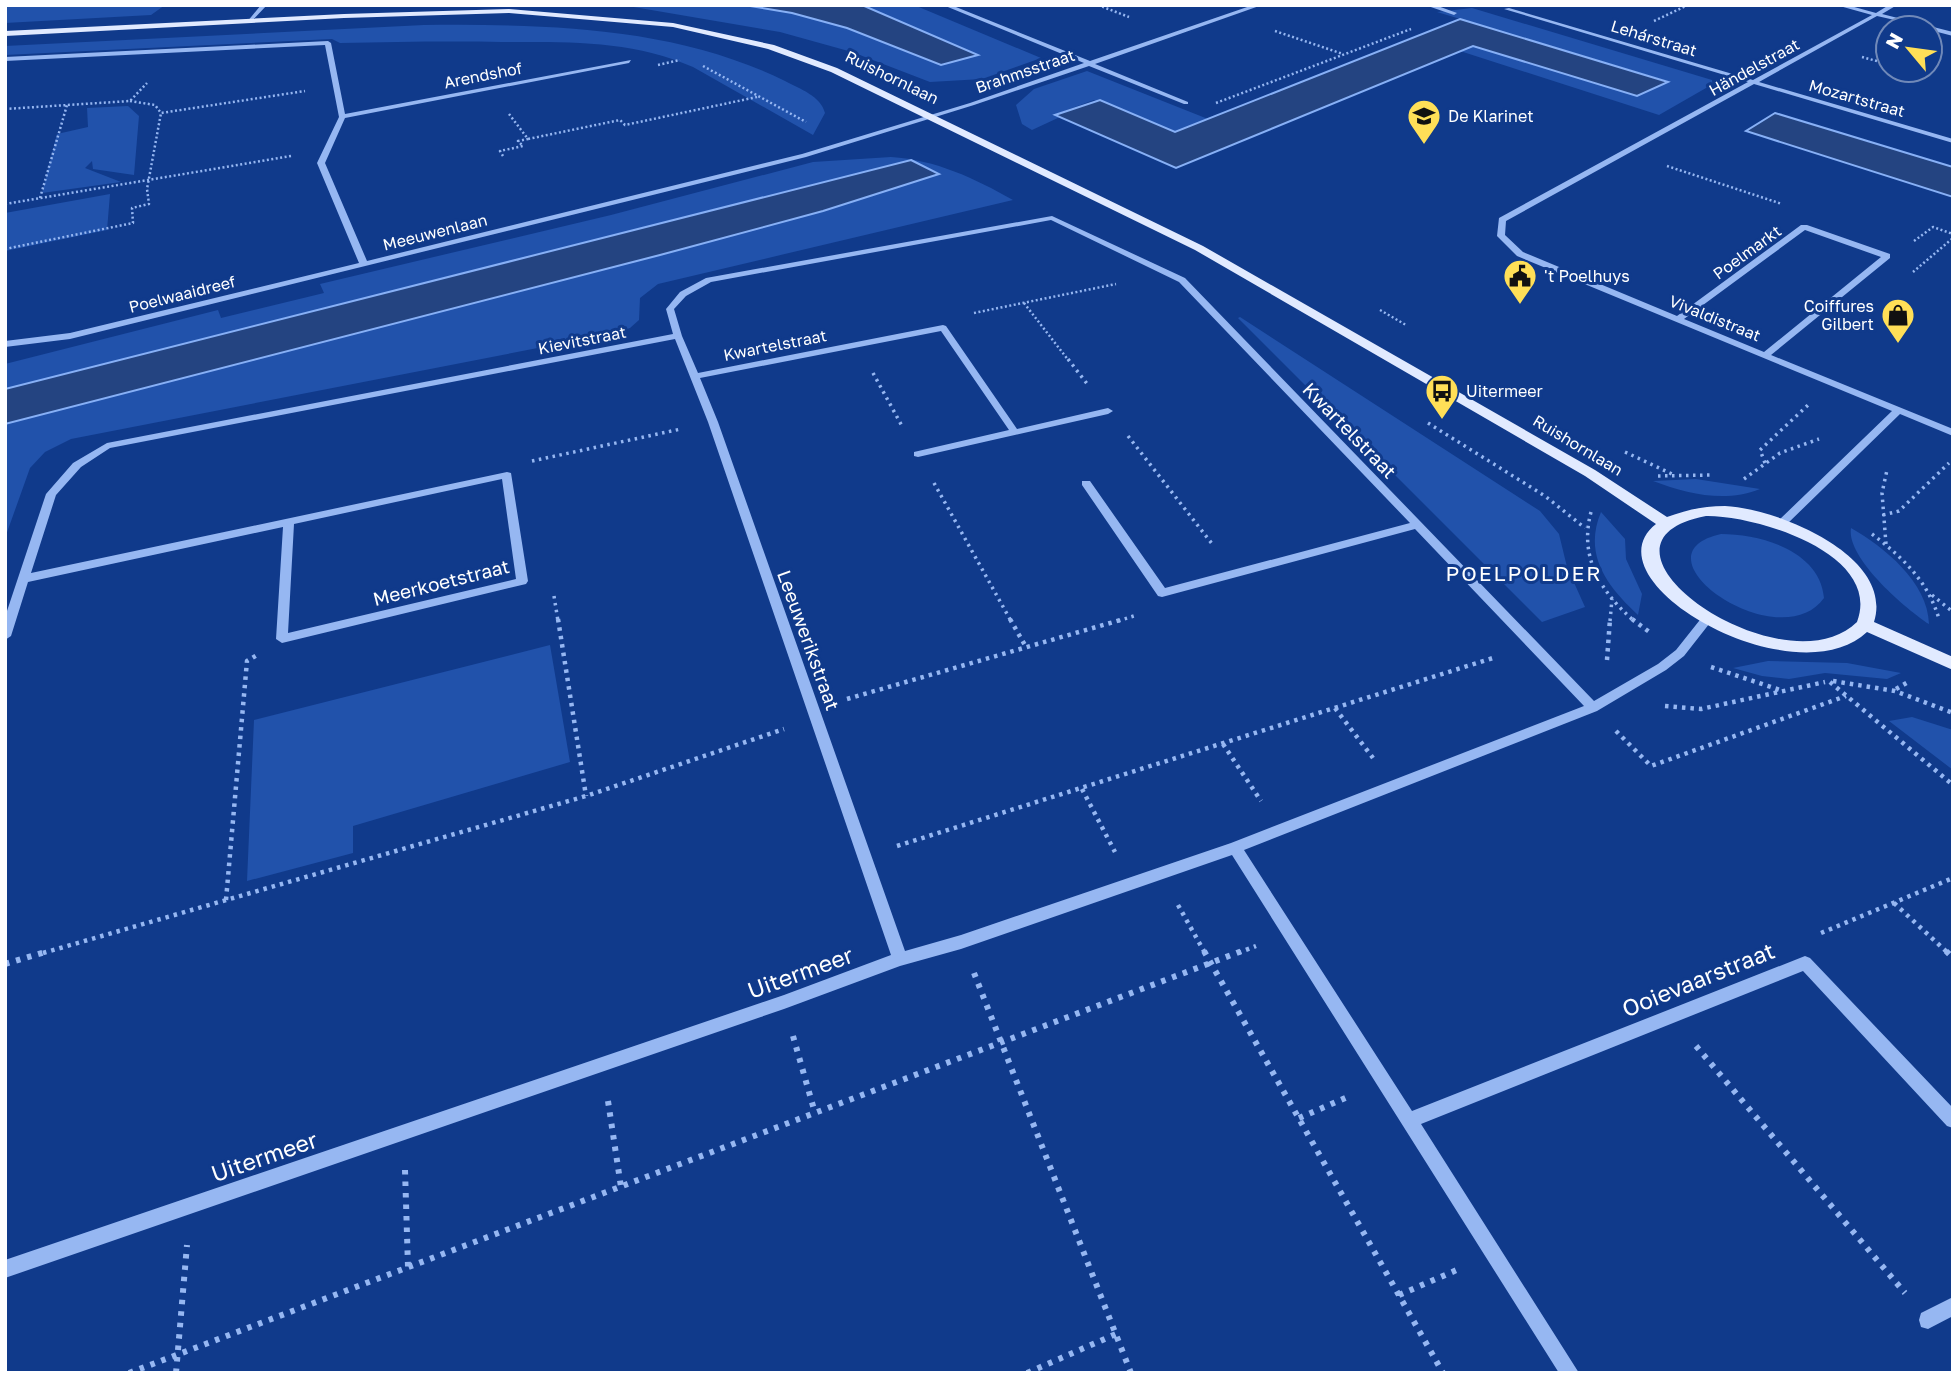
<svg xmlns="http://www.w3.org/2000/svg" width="1958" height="1378" font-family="'Golos Text',sans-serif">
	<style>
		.green { fill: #2152ab }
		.water { fill: #244481; stroke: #87b0f6; stroke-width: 2 }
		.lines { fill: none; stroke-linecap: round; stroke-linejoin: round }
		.path-far3 { stroke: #96b7f2; stroke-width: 2.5; stroke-dasharray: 2 2.5; stroke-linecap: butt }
		.path-far2 { stroke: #96b7f2; stroke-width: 3.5; stroke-dasharray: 2.5 4.5; stroke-linecap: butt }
		.path-far1 { stroke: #96b7f2; stroke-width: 4.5; stroke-dasharray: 3.5 5; stroke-linecap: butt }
		.path { stroke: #96b7f2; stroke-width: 6; stroke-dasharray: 4.5 7; stroke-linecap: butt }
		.minor { fill: #96b7f2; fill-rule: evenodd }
		.major { fill: #e1eaff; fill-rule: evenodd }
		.labels { text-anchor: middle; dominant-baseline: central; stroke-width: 6; stroke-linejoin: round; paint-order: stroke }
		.far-street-label { font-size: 16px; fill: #fff; stroke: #103a8b }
		.far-poi-label { font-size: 16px; fill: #fff; stroke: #103a8b; text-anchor: start }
		.street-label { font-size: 19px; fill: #fff; stroke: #103a8b }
		.neighbourhood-label { font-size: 21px; letter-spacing: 2px; fill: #fff; stroke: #103a8b }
		.near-street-label { font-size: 23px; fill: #fff; stroke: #103a8b }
	</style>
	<rect width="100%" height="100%" fill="#103a8b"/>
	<path class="green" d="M 5,5 L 165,5 L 151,15 L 5,23 Z
		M 622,5 L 744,5 L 792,13 L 847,28 L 941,65 L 977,55 L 862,5 L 914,5 L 1041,58 L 982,79 L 930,82 L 852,52 L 780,32 Z
		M 1472,8 L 1712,80 L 1713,84 L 1659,115 L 1460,51 L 1473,46 L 1637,96 L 1667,81 L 1437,12 Z
		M 424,25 C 545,24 674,26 785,81 C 800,89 821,96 825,113 L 813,135 L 693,67 C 632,40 567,42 502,42 C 448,41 394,42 340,43 L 332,39 L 5,55 L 5,46 Z
		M 1087,71 L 1208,119 L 1175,132 L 1094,100 L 1056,114 L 1060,117 L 1032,130 L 1022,124 L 1016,105 L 1034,89 Z
		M 128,106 L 139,116 L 134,175 L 93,169 L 92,161 L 85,168 L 121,182 L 42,193 L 57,134 L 88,127 L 87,108 Z
		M 891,157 C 936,160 974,178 1013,200 L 658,284 L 640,298 L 639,320 L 630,328 L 615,333 L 71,439 L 45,452 L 30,468 L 5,538 L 5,424 L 823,211 L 939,173 L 910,160 L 5,389 L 5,364 L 218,310 L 221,318 L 324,293 L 320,284 L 611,215 L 813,162 Z
		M 110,194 L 107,230 L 5,251 L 5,213 Z
		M 1240,317 L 1540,511 L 1559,534 L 1567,567 L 1585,607 L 1542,622 L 1238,318 Z
		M 1696,479 L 1760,489 C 1725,503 1688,494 1653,481 Z
		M 1601,512 L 1625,539 L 1626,559 L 1642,594 L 1638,615 C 1607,586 1583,555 1601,512 Z
		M 1851,528 C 1884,547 1928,582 1929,624 C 1906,609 1846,558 1851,528 Z
		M 1721,534 C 1761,534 1820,551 1824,598 C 1780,660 1627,555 1721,534 Z
		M 550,645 L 570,762 L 353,826 L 353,853 L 247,881 L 254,720 Z
		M 1768,661 L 1847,663 L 1901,673 L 1887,679 L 1825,673 L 1789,679 L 1762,676 L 1733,668 Z
		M 1912,717 L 1953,730 L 1953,770 L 1889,721 Z"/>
	<path class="water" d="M 744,5 L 862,5 L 978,55 L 941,65 L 847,28 L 792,13 Z
		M 1460,19 L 1668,82 L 1637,96 L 1473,46 L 1176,168 L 1055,115 L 1100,100 L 1175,132 Z
		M 1775,113 L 1953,167 L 1953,197 L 1746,131 Z
		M 911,160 L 939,174 L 823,211 L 660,255 L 5,424 L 5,389 Z"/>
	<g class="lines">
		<path class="path-far3" d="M 1098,5 L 1129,17
			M 1654,21 L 1688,5
			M 1275,31 L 1343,54
			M 1862,57 L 1888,64
			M 658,65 L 680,60
			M 703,66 L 806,122
			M 1911,70 L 1928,75
			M 130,101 L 155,105 L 161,113 L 305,91
			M 1216,103 L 1411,29
			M 5,109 L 130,101 L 147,83
			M 509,114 L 528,139 L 620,120 L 625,125 L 757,97
			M 503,156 L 500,151 L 523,146 L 518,141 L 528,139
			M 1667,166 L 1782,204
			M 40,198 L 67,105
			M 5,204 L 291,156
			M 1914,241 L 1933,227 L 1953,234
			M 5,249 L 133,223 L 132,208 L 149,204 L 147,189 L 161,113
			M 1913,272 L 1953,238
			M 1024,303 L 1069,361
			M 1380,310 L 1406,325
			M 974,313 L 1116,284"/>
		<path class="path-far2" d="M 1068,359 L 1088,385
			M 873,373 L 902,426
			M 1428,423 L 1545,496 L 1585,528
			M 1128,436 L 1213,545
			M 1625,452 L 1672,474
			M 532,461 L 681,429
			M 1765,463 L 1760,450 L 1808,405
			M 1658,476 L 1712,475
			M 1744,479 L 1780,453 L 1819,439
			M 934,483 L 1011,621
			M 1591,512 C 1579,557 1600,591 1634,621
			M 1883,515 L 1899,511 L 1949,463
			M 1872,534 C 1902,557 1928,581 1939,619
			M 1886,544 L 1882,493 L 1887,470
			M 1932,595 L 1953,612
			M 554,596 L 558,621
			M 1118,621 L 1137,615
			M 1610,621 L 1612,599"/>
		<path class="path-far1" d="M 558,619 L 586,796
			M 1010,619 L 1026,647
			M 1632,619 L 1652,634
			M 1607,660 L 1610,619
			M 1711,667 L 1780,690
			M 1833,681 L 1895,691 L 1953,713
			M 1830,682 L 1953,785
			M 1896,689 L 1910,681
			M 847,699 L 1124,619
			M 1665,706 L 1701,709 L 1825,682
			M 1335,708 L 1373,758
			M 1616,731 L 1651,766 L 1846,696
			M 1223,744 L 1261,801
			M 1082,789 L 1115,852
			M 897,846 L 1496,657
			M 226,900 L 247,661 L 257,655
			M 1894,903 L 1948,953
			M 1178,905 L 1205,953
			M 1821,933 L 1953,878
			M 43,953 L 586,796 L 784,729
			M 1238,953 L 1256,946"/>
		<path class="path" d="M 1204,951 L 1443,1373
			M 1946,951 L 1953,958
			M 5,964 L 49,951
			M 974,973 L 1131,1373
			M 793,1036 L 815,1113
			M 1696,1046 L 1905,1293
			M 608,1101 L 621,1187
			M 1299,1118 L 1350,1096
			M 405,1170 L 408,1267
			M 1399,1295 L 1459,1269
			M 129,1373 L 1242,951
			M 176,1373 L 187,1245
			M 1027,1373 L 1116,1334"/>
		<path class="minor" d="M 261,5 L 267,5 L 251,22 L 247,22 Z
			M 943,5 L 951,5 L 1090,61 L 1253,5 L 1262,5 L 1095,64 L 1188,102 L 1188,104 L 1184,104 L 1089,66 L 974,105 L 806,157 L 70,339 L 5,347 L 5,341 L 70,333 L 359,263 L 317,163 L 339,117 L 325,45 L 5,61 L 5,57 L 328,41 L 331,43 L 345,114 L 631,60 L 629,63 L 345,118 L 325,163 L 367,261 L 802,154 L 970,103 L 1084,63 Z
			M 1425,5 L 1435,5 L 1457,13 L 1454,15 Z
			M 1836,5 L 1847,5 L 1876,13 L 1889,5 L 1897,5 L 1882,14 L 1953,32 L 1953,36 L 1930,30 L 1930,28 L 1877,16 L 1759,82 L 1953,139 L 1953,143 L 1754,84 L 1506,221 L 1505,235 L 1523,252 L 1677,316 L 1801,225 L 1807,225 L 1890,254 L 1890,258 L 1771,355 L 1953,429 L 1953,436 L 1900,414 L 1785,526 L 1777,526 L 1776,524 L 1777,522 L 1892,411 L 1517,256 L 1497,236 L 1499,218 L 1748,82 L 1504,9 L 1509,8 L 1753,80 L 1872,15 ZM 1805,230 L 1881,257 L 1764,352 L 1684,319 Z
			M 1052,216 L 1185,278 L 1594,701 L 1658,664 L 1676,650 L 1703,616 L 1707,615 L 1713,619 L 1684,656 L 1666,670 L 1597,711 L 1244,850 L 1412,1111 L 1805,956 L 1810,958 L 1953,1108 L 1953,1128 L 1947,1126 L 1803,971 L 1421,1124 L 1579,1373 L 1559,1373 L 1232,855 L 961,949 L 900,966 L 784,1009 L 5,1278 L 5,1260 L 784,995 L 891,955 L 708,422 L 675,339 L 110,448 L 81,467 L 56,495 L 31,573 L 507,472 L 511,473 L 528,581 L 526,584 L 282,643 L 276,639 L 283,527 L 28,582 L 11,636 L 5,640 L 5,617 L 46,494 L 73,463 L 107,443 L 673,334 L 666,309 L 680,292 L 706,278 ZM 1051,220 L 1179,282 L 1410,523 L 1165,588 L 1090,481 L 1082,481 L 1082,485 L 1158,596 L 1162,597 L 1415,529 L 1584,706 L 1231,843 L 961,935 L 905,951 L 718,422 L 700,378 L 941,331 L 1009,430 L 914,452 L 914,456 L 918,457 L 1108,414 L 1113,411 L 1108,408 L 1017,429 L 946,326 L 943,325 L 698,373 L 682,336 L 674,309 L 686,296 L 711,282 ZM 502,479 L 516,579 L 288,633 L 294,524 Z
			M 1953,1297 L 1953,1316 L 1928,1329 L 1921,1327 L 1919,1320 L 1921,1313 Z"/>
		<path class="major" d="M 509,9 L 673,23 L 774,45 L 837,68 L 1203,246 L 1595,470 L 1667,517 C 1686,510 1704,506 1725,506 C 1775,508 1895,555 1874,622 L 1953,657 L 1953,670 L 1867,632 C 1795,700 1584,581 1656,524 L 1585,476 L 1195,250 L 831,72 L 768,49 L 673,27 L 509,13 L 344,18 L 5,36 L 5,31 L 344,14 ZM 1706,516 C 1754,515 1883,553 1857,622 C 1783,694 1565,543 1706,516 Z"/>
	</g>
	<defs>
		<symbol id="school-pin" viewBox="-11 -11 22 30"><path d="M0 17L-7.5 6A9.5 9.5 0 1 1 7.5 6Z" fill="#ffdf57" stroke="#103a8b"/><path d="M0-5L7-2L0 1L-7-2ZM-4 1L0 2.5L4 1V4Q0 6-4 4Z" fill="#111"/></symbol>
		<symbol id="civic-pin" viewBox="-11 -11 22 30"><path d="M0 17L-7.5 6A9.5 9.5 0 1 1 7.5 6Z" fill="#ffdf57" stroke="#103a8b"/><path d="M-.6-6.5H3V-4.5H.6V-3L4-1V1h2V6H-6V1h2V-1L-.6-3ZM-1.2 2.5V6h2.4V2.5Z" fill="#111"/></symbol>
		<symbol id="shop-pin" viewBox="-11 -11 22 30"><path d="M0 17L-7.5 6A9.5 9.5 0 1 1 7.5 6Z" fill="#ffdf57" stroke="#103a8b"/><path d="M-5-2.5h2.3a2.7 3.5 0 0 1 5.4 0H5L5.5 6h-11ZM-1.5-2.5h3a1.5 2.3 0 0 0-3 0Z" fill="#111"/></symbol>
		<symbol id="bus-pin" viewBox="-11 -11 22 30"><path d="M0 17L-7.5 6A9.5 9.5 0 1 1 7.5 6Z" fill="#ffdf57" stroke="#103a8b"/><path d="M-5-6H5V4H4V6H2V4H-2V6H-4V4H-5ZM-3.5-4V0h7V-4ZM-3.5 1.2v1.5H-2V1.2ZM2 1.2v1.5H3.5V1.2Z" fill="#111"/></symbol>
	</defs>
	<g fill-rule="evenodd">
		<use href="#school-pin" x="1405" y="97" width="38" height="52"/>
		<use href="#civic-pin" x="1501" y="257" width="38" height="52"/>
		<use href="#shop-pin" x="1879" y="296" width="38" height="52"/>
		<use href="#bus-pin" x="1423" y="372" width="38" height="52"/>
	</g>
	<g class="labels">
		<g class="far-street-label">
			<text transform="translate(1654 38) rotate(17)">Lehárstraat</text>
			<text transform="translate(1754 67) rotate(-29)">Händelstraat</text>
			<text transform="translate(1025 71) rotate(-19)">Brahmsstraat</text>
			<text transform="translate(483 75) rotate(-11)">Arendshof</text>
			<text transform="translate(892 77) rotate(26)">Ruishornlaan</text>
			<text transform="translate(1857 98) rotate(16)">Mozartstraat</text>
			<text transform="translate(435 232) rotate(-14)">Meeuwenlaan</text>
			<text transform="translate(1747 252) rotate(-36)">Poelmarkt</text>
			<text transform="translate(182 294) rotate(-14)">Poelwaaidreef</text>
			<text transform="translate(1715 318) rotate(22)">Vivaldistraat</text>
			<text transform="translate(582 340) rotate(-11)">Kievitstraat</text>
			<text transform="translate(775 345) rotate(-11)">Kwartelstraat</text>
			<text transform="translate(1578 445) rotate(31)">Ruishornlaan</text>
		</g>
		<g class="far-poi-label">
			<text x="1448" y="116">De Klarinet</text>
			<text x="1544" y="276">'t Poelhuys</text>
			<text x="1874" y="306" text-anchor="end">Coiffures<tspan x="1874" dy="18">Gilbert</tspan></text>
			<text x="1466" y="391">Uitermeer</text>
		</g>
		<g class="street-label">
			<text transform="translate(1350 430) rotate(46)">Kwartelstraat</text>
			<text transform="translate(441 582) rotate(-14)">Meerkoetstraat</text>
			<text transform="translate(809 640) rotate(70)">Leeuwerikstraat</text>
		</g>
		<g class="neighbourhood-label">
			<text x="1524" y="573">POELPOLDER</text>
		</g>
		<g class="near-street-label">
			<text transform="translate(800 972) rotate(-20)">Uitermeer</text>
			<text transform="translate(1698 979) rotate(-22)">Ooievaarstraat</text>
			<text transform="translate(264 1156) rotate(-19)">Uitermeer</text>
		</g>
	</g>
	<rect width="1958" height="1378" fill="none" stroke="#ffffff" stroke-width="14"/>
	<g transform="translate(1909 49) rotate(299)"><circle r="33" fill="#103a8b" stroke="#7089b9" stroke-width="2"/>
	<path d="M0-5L12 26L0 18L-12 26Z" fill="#ffdf57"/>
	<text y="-10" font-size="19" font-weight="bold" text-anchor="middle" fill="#ffffff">N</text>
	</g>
</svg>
